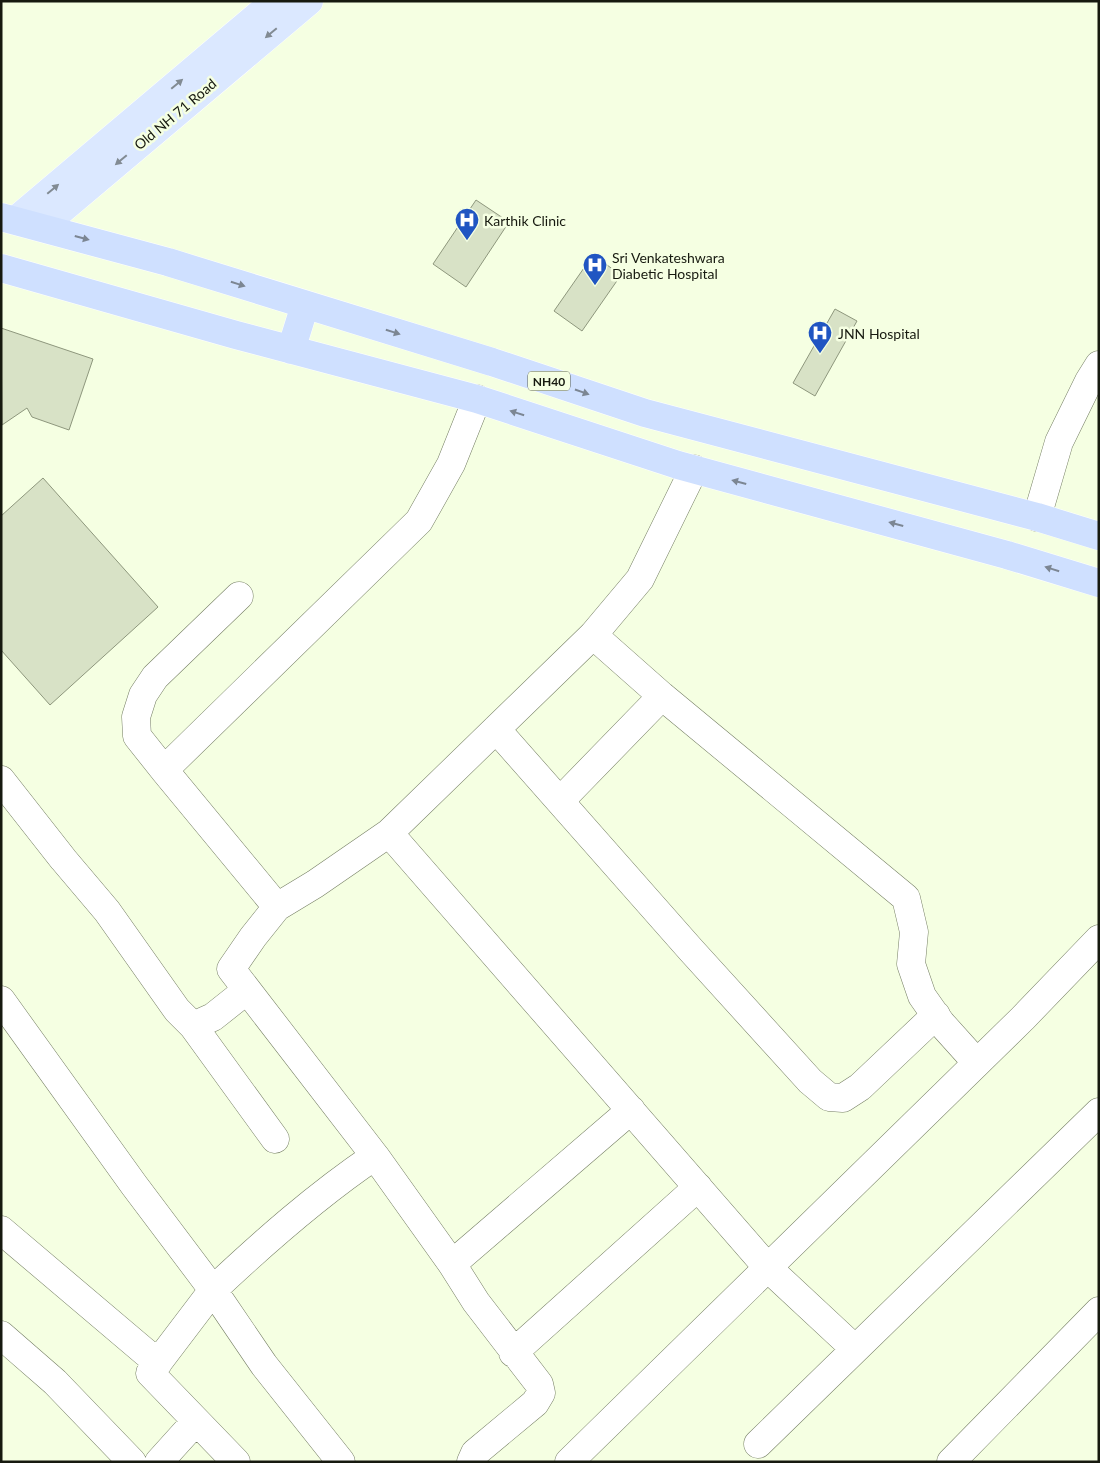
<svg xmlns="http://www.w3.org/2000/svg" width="1100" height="1463" font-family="Lato,sans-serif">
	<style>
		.building { fill: #d8e2c6; stroke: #8e977d }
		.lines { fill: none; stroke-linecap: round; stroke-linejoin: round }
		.minor-casing { stroke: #757e64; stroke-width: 29 }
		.primary-casing { stroke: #fff; stroke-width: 29 }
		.trunk-casing { stroke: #fff; stroke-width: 29 }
		.minor { stroke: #fff; stroke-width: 28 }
		.primary { stroke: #dbe8ff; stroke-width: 28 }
		.trunk { stroke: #cfe0ff; stroke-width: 28 }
		.oneway { fill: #828b93 }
		.oneway2 { fill: #7c8693 }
		.labels { text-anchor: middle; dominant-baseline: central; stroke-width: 5; stroke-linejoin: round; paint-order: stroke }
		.shield { fill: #f5ffe2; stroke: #595e4e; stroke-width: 1 }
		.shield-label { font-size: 12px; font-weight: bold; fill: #16190f }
		.street-label { font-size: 14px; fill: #16190f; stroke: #f5ffe2 }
		.poi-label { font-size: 14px; fill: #16190f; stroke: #f5ffe2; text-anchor: start }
	</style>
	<rect width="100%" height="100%" fill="#f5ffe2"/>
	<path class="building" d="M 476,200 L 509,222 L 466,287 L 433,264 Z
		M 593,255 L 621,275 L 582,331 L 554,311 Z
		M 835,309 L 857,321 L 815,396 L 793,383 Z
		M 1,328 L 93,359 L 69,430 L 32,417 L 27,408 L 2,425 Z
		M 43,478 L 158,607 L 50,705 L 1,650 L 1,516 Z"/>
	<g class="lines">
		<defs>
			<path id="minor" d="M 1037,517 L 1059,442 L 1089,381 L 1099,365
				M 593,635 L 662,696 L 906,898 L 914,932 L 911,964 L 922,996 L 941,1023 L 977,1063
				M 496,729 L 691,950 L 810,1081 L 829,1097 L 843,1098 L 860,1087 L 936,1015
				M 164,770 L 137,736 L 136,717 L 143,695 L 155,677 L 239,596
				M 1,780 L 63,859 L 107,911 L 177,1010 L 193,1026 L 213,1017 L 247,990
				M 560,801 L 662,696
				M 389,833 L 768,1268 L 855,1349
				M 277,907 L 164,770 L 419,521 L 451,464 L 477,399
				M 1,1000 L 134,1185 L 213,1290 C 264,1242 317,1195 375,1156
				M 193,1026 L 275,1139
				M 631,1110 L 452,1264 L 375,1156 L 231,969 L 253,937 L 277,907 L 315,884 L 389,833 L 593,635 L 640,579 L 694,469
				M 1,1230 L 158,1363
				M 452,1264 L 476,1302 L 539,1384 L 541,1393 L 535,1403 L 475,1453 L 471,1462
				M 1,1335 L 55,1382 L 132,1462
				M 513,1353 L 698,1187
				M 758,1444 L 1099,1112
				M 159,1462 L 196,1421
				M 236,1462 L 150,1373 L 213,1290 L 264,1365 L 341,1462
				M 569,1462 L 1023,1018 L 1099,939
				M 951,1462 L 1099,1311"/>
			<path id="primary" d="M 16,220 L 275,1
				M 41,227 L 309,1"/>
			<path id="trunk" d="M 1,217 L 168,262 L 492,362 L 645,413 L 1037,517 L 1099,536
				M 1,268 L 236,335 L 477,399 L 678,465 L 1007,555 L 1099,583
				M 291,350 L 305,305"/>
		</defs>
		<use href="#minor" class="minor-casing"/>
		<use href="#primary" class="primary-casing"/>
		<use href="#trunk" class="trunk-casing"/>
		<use href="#minor" class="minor"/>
		<use href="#primary" class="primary"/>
		<use href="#trunk" class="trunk"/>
	</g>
	<defs><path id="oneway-solid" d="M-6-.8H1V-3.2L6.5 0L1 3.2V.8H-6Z" transform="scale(1.25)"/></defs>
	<g class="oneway">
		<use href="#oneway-solid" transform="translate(271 33) rotate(140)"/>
		<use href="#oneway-solid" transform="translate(177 84) rotate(-40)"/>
		<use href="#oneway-solid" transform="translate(121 160) rotate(140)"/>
		<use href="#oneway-solid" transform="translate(53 189) rotate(-40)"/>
	</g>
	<g class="oneway2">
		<use href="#oneway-solid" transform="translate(82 238) rotate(15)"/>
		<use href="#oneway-solid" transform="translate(238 284) rotate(18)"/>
		<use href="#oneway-solid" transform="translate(393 332) rotate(17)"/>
		<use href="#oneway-solid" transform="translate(582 392) rotate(19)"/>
		<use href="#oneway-solid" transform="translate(517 413) rotate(-162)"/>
		<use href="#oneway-solid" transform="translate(739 482) rotate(-165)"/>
		<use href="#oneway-solid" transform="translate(896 524) rotate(-165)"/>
		<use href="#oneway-solid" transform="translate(1052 569) rotate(-163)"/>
	</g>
	<defs>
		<symbol id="hospital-pin" viewBox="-11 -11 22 30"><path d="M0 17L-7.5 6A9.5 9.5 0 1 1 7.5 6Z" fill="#2055c2" stroke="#f5ffe2"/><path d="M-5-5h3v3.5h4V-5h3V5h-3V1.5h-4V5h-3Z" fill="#fff"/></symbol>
	</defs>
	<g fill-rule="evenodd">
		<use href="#hospital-pin" x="453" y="206" width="28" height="38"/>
		<use href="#hospital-pin" x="581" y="251" width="28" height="38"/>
		<use href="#hospital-pin" x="806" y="319" width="28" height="38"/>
	</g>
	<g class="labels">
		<rect class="shield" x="528" y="371.5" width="42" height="19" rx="4"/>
		<g class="shield-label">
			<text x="549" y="381">NH40</text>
		</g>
		<g class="street-label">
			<text transform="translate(175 114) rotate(-40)">Old NH 71 Road</text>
		</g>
		<g class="poi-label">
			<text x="484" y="220">Karthik Clinic</text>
			<text x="612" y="257">Sri Venkateshwara<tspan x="612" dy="16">Diabetic Hospital</tspan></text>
			<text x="838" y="333">JNN Hospital</text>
		</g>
	</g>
	<rect width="1100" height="1463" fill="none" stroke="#16190f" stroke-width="5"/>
</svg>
